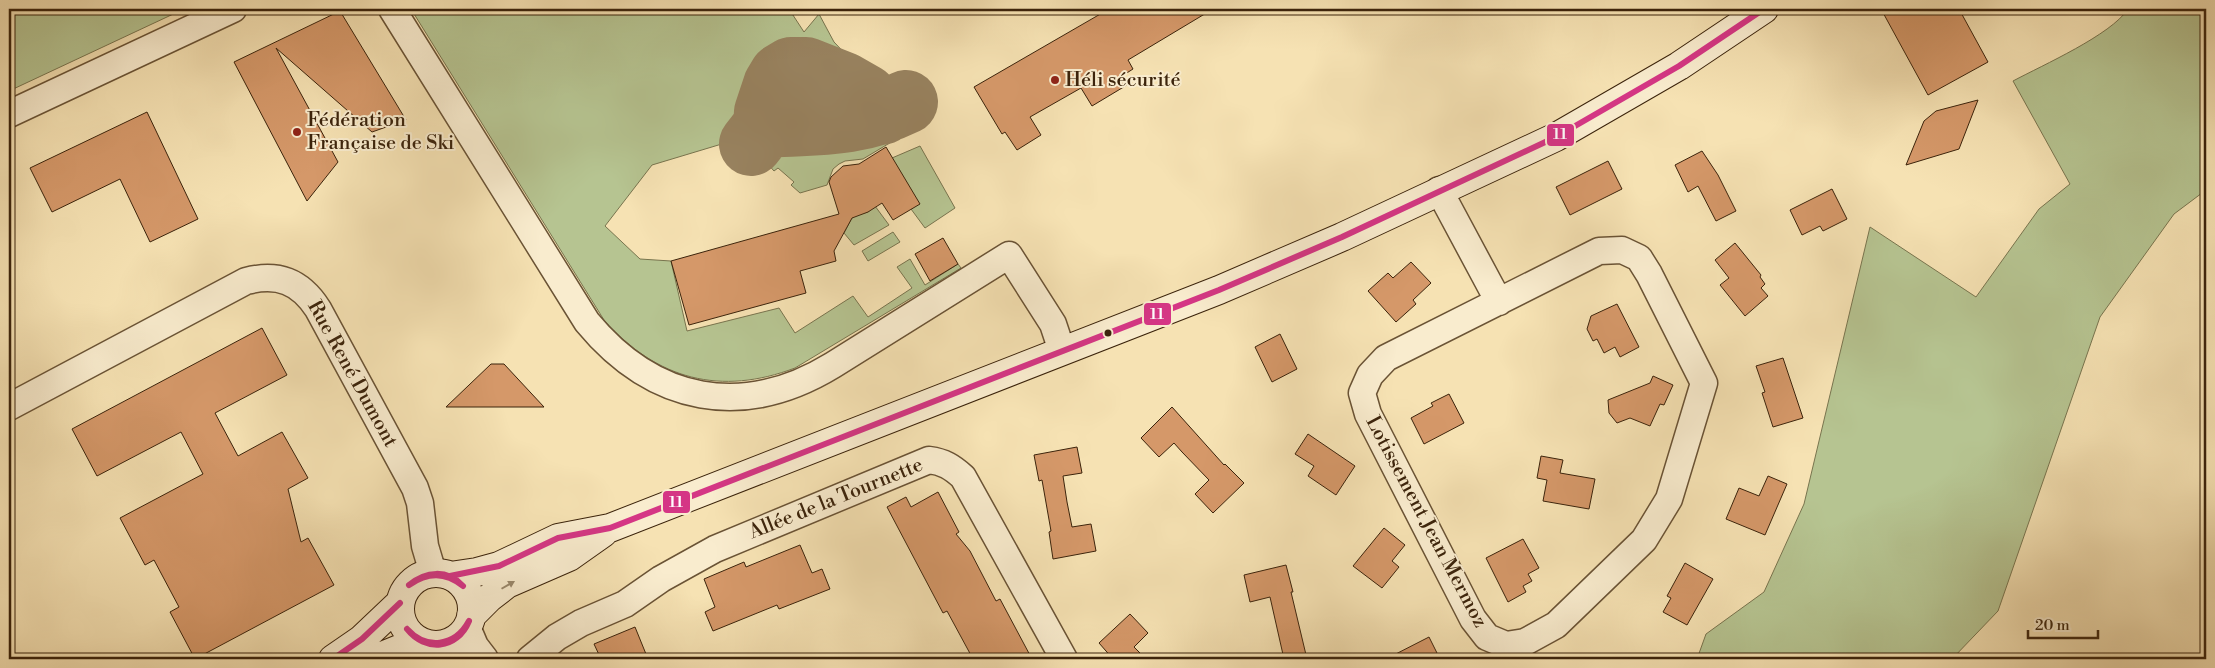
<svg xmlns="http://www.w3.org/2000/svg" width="2215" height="668" font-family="'Libre Bodoni',serif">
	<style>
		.green { fill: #b6c491; stroke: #78744e }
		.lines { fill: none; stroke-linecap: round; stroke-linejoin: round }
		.taxiway { stroke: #98825f; stroke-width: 64 }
		.building { fill: #d59869; stroke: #3b230b }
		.street-casing { stroke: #6a5335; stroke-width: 29 }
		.secondary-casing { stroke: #3b230b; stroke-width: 30 }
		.street { stroke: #f9ecce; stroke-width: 26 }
		.secondary { stroke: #f9ecce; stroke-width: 28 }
		.bus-1-casing { stroke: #f9ecce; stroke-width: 10 }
		.bus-1 { stroke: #d53685; stroke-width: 6 }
		.oneway { fill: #9a886c }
		.poi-dot { fill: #8f2418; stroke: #f9ecce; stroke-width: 2 }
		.bus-dot { fill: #3b230b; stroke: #f9ecce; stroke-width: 2 }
		.labels { text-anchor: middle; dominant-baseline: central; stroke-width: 4; stroke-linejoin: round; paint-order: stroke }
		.poi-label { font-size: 20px; fill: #3b230b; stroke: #f9ecce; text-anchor: start }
		.street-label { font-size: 20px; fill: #3b230b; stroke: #f9ecce }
		.line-badge { stroke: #f9ecce; stroke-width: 2 }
		.badge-label { font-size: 14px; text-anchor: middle; font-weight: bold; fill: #fff }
	</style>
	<rect width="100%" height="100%" fill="#f6e2b3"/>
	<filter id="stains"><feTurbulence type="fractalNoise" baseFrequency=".004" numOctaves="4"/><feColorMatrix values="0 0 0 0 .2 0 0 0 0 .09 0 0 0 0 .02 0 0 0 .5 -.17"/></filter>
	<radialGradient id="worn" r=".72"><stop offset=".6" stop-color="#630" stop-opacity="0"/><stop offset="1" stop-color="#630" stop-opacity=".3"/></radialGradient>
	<path class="green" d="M 9,9 L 184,9 L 9,91 Z
		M 411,9 L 789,9 L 804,32 L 819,14 L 834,42 L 856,65 L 890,90 C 853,95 825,41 783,61 C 775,64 768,70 764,79 C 758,90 758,101 756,112 C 754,121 749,129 745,137 L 652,165 L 605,226 L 640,259 L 671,261 L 687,331 L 779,308 L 795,333 L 853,296 L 868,317 L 912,288 L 897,267 L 910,259 L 925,285 L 958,264 L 961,268 L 795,368 C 721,396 657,380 604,320 Z
		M 2128,9 L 2206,9 L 2206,190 L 2174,214 L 2100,317 L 1998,611 L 1952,659 L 1697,659 L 1706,634 L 1764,592 L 1804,504 L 1870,227 L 1976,297 L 2039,209 L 2070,184 L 2013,81 C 2043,65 2111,35 2128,9 Z
		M 809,82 C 825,85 845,91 855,104 L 854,108 L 848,111 L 830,111 L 827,95 L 796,91 L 793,111 L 789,113 C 779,95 792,84 809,82 Z
		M 901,123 L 913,129 L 863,159 L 845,161 L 839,164 L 833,169 L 827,185 L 800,193 L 791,185 L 794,182 L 778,168 L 774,171 L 758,153 L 758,147 L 762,143 Z
		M 920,146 L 955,208 L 925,228 L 911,209 L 892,158 Z
		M 875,206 L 889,225 L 854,245 L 844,233 L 853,216 L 868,212 Z
		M 893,232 L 900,242 L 868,261 L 862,251 Z"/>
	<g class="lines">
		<path class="taxiway" d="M 765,126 C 818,123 857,126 906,102
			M 751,144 L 765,126 L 766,112 L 775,85 L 781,75 L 791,69 L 806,69 L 844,84 L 865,96 L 882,113"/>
	</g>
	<path class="building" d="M 1109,9 L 1213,9 L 1128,60 L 1133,69 L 1122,76 L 1127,85 L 1092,106 L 1081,88 L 1030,117 L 1041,135 L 1017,150 L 1005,132 L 1002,134 L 974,87 Z
		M 1881,9 L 1959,9 L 1988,62 L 1928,95 Z
		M 340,11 L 406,120 L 372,132 L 276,48 L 338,162 L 307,201 L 234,62 Z
		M 1978,100 L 1959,149 L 1906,165 L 1924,121 L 1936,111 Z
		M 147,112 L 198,219 L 150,242 L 120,179 L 52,212 L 30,168 Z
		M 886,147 L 920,204 L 893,220 L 882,203 L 868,212 L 852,218 L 834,251 L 836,261 L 800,271 L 806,293 L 689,325 L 671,261 L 839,214 L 829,182 L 831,177 L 843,166 L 859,164 Z
		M 1702,151 L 1718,175 L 1736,211 L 1716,221 L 1698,186 L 1688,192 L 1675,165 Z
		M 1608,161 L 1622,189 L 1570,215 L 1556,187 Z
		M 1832,189 L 1847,219 L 1823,231 L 1820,226 L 1802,235 L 1790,210 Z
		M 943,238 L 958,264 L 930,281 L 915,254 Z
		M 1735,243 L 1761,275 L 1760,277 L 1765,284 L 1761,288 L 1768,296 L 1745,316 L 1720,285 L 1729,278 L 1715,260 Z
		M 1411,262 L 1431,283 L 1413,300 L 1416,304 L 1396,322 L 1368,291 L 1388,273 L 1393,278 Z
		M 1617,304 L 1639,347 L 1620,357 L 1615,347 L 1604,353 L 1597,339 L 1593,341 L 1587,329 L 1591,316 Z
		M 262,328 L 287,375 L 215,413 L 238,456 L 282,432 L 308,478 L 288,489 L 301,542 L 308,538 L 334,585 L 195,659 L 170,612 L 179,607 L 154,560 L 145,565 L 120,518 L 203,474 L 181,432 L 97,476 L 72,429 Z
		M 1280,334 L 1297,369 L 1272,382 L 1255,347 Z
		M 1783,358 L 1803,418 L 1773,427 L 1762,393 L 1765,392 L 1756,366 Z
		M 491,364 L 504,364 L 544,407 L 446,407 Z
		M 1653,376 L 1673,385 L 1664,405 L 1660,404 L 1650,426 L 1630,418 L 1617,423 L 1609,413 L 1608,400 L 1650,383 Z
		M 1449,394 L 1464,423 L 1424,444 L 1411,418 L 1433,406 L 1431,403 Z
		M 1172,407 L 1224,465 L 1225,464 L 1244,483 L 1213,513 L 1195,494 L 1209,480 L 1182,452 L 1174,443 L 1159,457 L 1141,438 Z
		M 1308,434 L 1355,466 L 1336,495 L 1308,476 L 1314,466 L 1295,454 Z
		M 1077,447 L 1082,473 L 1063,476 L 1067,502 L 1072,527 L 1091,524 L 1096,551 L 1053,559 L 1049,532 L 1051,531 L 1042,480 L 1039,481 L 1034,455 Z
		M 1541,456 L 1563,460 L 1560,473 L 1595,479 L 1589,509 L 1543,501 L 1547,480 L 1537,478 Z
		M 1768,476 L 1787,484 L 1765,535 L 1726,519 L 1739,488 L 1759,496 Z
		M 938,492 L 959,532 L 956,534 L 970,551 L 996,601 L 1000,599 L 1032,659 L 973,659 L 947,611 L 943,613 L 887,507 L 906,497 L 911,507 Z
		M 1384,528 L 1405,545 L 1392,561 L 1399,567 L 1382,588 L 1353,566 Z
		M 1523,539 L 1539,568 L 1528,574 L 1532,581 L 1523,586 L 1526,592 L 1508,602 L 1486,558 Z
		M 800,545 L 812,573 L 822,569 L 830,589 L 779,609 L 777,605 L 713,631 L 705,612 L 715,607 L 704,579 L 744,562 L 746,567 Z
		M 1685,563 L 1713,579 L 1687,625 L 1663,612 L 1671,598 L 1667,596 Z
		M 1286,565 L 1293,592 L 1291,592 L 1307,659 L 1284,659 L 1270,597 L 1250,602 L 1244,575 Z
		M 1130,614 L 1148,633 L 1134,647 L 1146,659 L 1113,659 L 1099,643 Z
		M 635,627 L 648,659 L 601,659 L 594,644 Z
		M 1429,637 L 1440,659 L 1386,659 Z"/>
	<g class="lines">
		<defs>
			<path id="street" d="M 392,9 L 587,322 C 654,403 743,420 833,365 L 1009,255 L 1053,324 L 1062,351
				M 9,114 L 233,9
				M 1439,190 L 1499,302
				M 1622,250 L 1639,258 L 1649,274 L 1704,383 L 1669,499 L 1644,540 L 1556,625 L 1525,642 L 1506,645 L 1487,637 L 1473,619 L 1368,414 L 1362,393 L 1370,375 L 1386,358 L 1599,251 Z
				M 9,407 L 246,281 C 278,273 300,281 318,309 L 415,488 L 420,503 L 425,546 L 433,573
				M 467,627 L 475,646 L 485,659
				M 441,645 L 463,659
				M 530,659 L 557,637 L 581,623 L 625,604 L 661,579 L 715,549 L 929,460 C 944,462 952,467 963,477 L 1064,659"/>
			<path id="secondary" d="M400 609a36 36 0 1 1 72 0a36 36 0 1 1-72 0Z
				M 450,576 L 477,572 L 499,566 L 558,538 L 610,528 L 1219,290 L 1342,237 L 1556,137 L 1679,66 L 1764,9
				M 471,616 L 489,598 L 507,584 L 569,557 L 603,533
				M 333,659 L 362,639 L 400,603
				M 375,659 L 397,650 L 433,646"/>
		</defs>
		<use href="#street" class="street-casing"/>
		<use href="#secondary" class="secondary-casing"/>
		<use href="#street" class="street"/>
		<use href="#secondary" class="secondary"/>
		<defs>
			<path id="bus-1" d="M 450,576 L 499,566 L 558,538 L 610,528 L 1219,290 L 1342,237 L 1556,137 L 1679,66 L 1764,9
				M 409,585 C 426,571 447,569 463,586
				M 409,585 C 428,572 445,572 463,586
				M 407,629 C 426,650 455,647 469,621
				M 407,629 C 425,652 457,650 469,621
				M 333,659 L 362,639 L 400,603"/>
		</defs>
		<use href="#bus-1" class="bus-1-casing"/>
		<use href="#bus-1" class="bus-1"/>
	</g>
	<defs><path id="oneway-solid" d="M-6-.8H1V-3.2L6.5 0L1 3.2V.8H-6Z" transform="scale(1.25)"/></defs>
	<use class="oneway" href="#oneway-solid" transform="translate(508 585) rotate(-30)"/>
	<g class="poi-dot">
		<circle cx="1055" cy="80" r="5"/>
		<circle cx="297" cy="132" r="5"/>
	</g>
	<circle class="bus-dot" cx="1108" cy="333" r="4.5"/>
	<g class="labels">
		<g class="poi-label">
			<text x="1065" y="80">Héli sécurité</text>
			<text x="307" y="120">Fédération<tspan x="307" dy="23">Française de Ski</tspan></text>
		</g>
		<g class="street-label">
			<text transform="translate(352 374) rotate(61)">Rue René Dumont</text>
			<text transform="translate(836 499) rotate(-22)">Allée de la Tournette</text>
			<text transform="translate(1426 522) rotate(62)">Lotissement Jean Mermoz</text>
		</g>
	</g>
	<g class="line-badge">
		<rect x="1546" y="123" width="29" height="24" rx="5" fill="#d53685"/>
		<rect x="1143" y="302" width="29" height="24" rx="5" fill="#d53685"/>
		<rect x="662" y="490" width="29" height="24" rx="5" fill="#d53685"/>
	</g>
	<g class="badge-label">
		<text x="1560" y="139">11</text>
		<text x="1157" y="319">11</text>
		<text x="676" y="507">11</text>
	</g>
	<rect width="2215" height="668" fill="none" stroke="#f6e2b3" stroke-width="30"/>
	<rect x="10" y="10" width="2195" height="648" fill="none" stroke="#3b230b" stroke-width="2.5"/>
	<rect x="15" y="15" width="2185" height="638" fill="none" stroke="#3b230b"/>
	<path d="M2028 630v8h70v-8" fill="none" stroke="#3b230b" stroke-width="2.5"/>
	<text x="2035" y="630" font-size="15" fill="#3b230b" stroke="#f9ecce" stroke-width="4" paint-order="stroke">20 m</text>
	<rect width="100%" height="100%" filter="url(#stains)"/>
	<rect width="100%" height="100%" fill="url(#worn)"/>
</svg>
